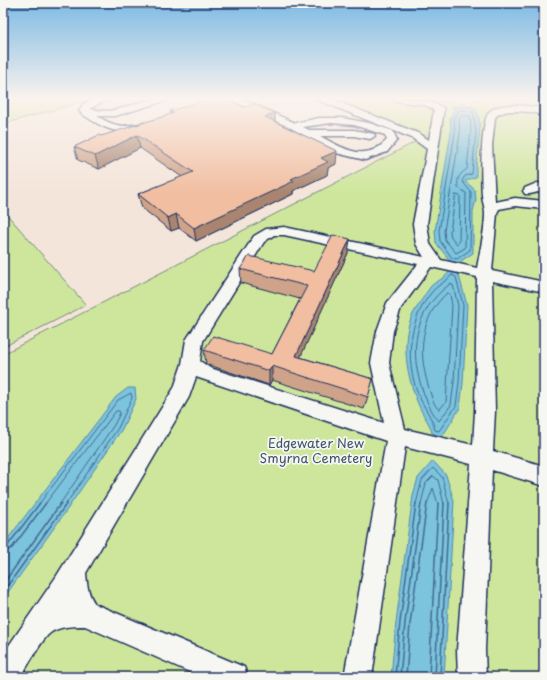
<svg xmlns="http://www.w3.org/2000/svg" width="547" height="680" font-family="'Playpen Sans',sans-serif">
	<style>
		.green { fill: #cee69c; stroke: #748a7d }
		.water { fill: #7cc3dd; stroke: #58a }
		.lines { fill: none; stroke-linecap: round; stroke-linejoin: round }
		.shore-far1 { stroke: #426a91; stroke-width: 1 }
		.shore { stroke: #426a91; stroke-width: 1.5 }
		.minor-casing { stroke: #1b2f5e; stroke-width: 3 }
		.minor { fill: #f6f6f2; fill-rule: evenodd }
		.wall { fill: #cfa38a; stroke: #1b2f5e }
		.shaded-wall { fill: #a98571; stroke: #1b2f5e }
		.building { fill: #f1bea1; stroke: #1b2f5e }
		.labels { text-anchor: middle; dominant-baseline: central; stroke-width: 3.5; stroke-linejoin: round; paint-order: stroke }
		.near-park-label { font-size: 13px; fill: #3f546a; stroke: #f6f6f2 }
	</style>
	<rect width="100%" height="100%" fill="#f4e5da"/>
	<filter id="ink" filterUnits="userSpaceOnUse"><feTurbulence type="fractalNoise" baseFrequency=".025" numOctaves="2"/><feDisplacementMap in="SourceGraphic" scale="8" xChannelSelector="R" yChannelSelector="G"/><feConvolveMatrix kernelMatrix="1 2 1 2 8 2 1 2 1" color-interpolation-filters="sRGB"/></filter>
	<g filter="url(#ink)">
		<path class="green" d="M 3,98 L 97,98 L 3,124 Z
			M 312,98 L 426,98 L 471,105 L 474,98 L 544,98 L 544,677 L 3,677 L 3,354 L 417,141 Z
			M 3,210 L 86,305 L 3,347 Z"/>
		<path class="water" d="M 451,106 L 475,107 C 484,123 478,140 477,158 C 476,164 476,171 476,177 L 465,181 L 475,190 L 476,200 L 473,211 L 473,253 L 458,263 L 451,262 L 436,243 L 435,231 L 451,132 L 450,118 L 454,109 Z
			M 449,271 L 458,272 L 467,305 L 463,383 L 460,408 L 442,437 L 432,433 C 430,423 423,416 419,406 C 407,379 399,338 414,312 C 420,303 425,294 431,286 C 437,280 446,279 449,271 Z
			M 128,388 L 135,388 L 136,399 L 122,429 L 64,514 L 3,599 L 3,545 L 116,397 Z
			M 433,461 L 446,475 L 454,501 L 444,677 L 391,677 L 396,622 L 413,495 L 418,478 Z"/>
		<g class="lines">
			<path class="shore-far1" d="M 459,110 L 473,111 L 476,132 L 472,174 L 465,176 L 462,181 L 471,192 L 470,250 L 457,259 L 452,258 L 440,241 L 439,231 L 455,133 L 454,119 Z
				M 462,115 L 470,116 L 471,129 L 467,169 C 459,175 457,177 458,187 L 466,193 L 465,248 L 456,253 L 445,240 L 444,231 L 460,134 L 459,120 Z
				M 456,195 L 460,196 L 459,242 L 457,244 L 451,237 L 450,232 Z
				M 452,275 L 456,277 L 463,305 L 459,382 L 456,406 L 439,431 L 435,430 C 432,417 423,406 418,394 C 405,360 408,322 431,293 C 437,285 446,282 452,275 Z
				M 450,284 L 453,285 L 458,306 L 454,382 L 451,405 L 439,421 C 432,413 428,404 424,394 C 408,353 413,311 450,284 Z
				M 447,293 L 450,294 L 452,306 L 446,402 L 439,410 C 432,403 431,394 428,385 C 418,352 420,317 447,293 Z
				M 39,504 L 118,400 L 131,393 L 132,398 L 118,428 L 66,504
				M 45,504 L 116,411 L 119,411 L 120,413 L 114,425 L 60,504
				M 416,504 L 422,480 L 433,468 L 442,477 L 449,504
				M 421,504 L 426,483 L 433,476 L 438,480 L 444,504
				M 427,504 L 433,488 L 438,504"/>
			<path class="shore" d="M 3,547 L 8,545 L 40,503
				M 3,552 L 12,548 L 46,503
				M 3,584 L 61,503
				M 3,592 L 67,503
				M 395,677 L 400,622 L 416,503
				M 400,677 L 405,623 L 421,503
				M 406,677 L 410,624 L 427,503
				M 429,677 L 438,503
				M 435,677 L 444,503
				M 440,677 L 449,503"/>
			<defs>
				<path id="minor" d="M 98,98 L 110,98 L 89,109 C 98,110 106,112 114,110 C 133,106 150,97 169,98 L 168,100 L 115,116 L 97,116 C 115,127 124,128 144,123 L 149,126 L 147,128 C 118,136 105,130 81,113 L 79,111 L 83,104 Z
					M 230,98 L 241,98 L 295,123 L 319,118 L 342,118 L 369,123 L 393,131 L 397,140 L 387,152 L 365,160 L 336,153 L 291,128 L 231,100 ZM 331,123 L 354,125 L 385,135 L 387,140 C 365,163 344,149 320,136 L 354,136 L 370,139 L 375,136 L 374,134 L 354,130 L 309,130 L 303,127 Z
					M 317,98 L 329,98 L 420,134 L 429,140 L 434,110 L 425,105 L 396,101 L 392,98 C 410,98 426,99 442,107 L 444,109 L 427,224 L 430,244 L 441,260 L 477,268 C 480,250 485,231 485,213 C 485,207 482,201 482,195 C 481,181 480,119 490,111 C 502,101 530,107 544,108 L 544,114 C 532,113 502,106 495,118 L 492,145 L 495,202 L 515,198 L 544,201 L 544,209 L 515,206 L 499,209 L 497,213 L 492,271 L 544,282 L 544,292 L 492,281 L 495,411 L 493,451 L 544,466 L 544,486 L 492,470 L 485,650 L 486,677 L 458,677 L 457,650 L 471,464 L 405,447 L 372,677 L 344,677 L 386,441 L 196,377 L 189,397 L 86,573 C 87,585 88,594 95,604 L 244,667 L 248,677 L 201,677 L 85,626 C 73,626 58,626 49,634 C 41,641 27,667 21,677 L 3,677 L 3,654 L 56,577 L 174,388 L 182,364 L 186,340 L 254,236 L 266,229 L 284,227 L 424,257 L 416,244 L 413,224 L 427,149 L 412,138 L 318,100 ZM 274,235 L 284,235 L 418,264 L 387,303 L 377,331 L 371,363 L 384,423 L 210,368 L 200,361 L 203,341 L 264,242 ZM 431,267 L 477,277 L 475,411 L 473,445 L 405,429 L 389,363 L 393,331 L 401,308 Z
					M 537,183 L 544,184 L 544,192 C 537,191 532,195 525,194 L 523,191 L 525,188 Z"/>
			</defs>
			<use href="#minor" class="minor-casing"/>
			<use href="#minor" class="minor"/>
		</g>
		<path class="wall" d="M 244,107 L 275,113 L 275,121 L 336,164 L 328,168 L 327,175 L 293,191 L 293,194 L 196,241 L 179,228 L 171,231 L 142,208 L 138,194 L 182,177 L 140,148 L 99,169 L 78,160 L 74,147 L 171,114 L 170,111 Z
			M 348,253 L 300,357 L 373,379 L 364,409 L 272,380 L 269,385 L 206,364 L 204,350 L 272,354 L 300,299 L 241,283 L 240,269 L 314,271 Z"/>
		<path class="shaded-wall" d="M 275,113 L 275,125 L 265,117 Z
			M 137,135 L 140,148 L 99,169 L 95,156 Z
			M 337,151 L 336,164 L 328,168 L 327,175 L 293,191 L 293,194 L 196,241 L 194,228 L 291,179 L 321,158 Z
			M 176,214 L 179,228 L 171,231 L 168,218 Z
			M 350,239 L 348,253 L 295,369 L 296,356 Z
			M 272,366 L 272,380 L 269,385 L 269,371 Z"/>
		<path class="building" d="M 212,98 L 225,98 L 244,107 L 254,104 L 275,113 L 265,117 L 337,151 L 321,158 L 328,162 L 291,179 L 294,181 L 194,228 L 176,214 L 168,218 L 138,194 L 193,172 L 137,135 L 95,156 L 74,147 L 99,135 L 101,136 L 174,113 L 170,111 Z
			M 333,235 L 350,239 L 296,356 L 373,379 L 368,397 L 272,366 L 269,371 L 204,350 L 213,336 L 272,354 L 307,286 L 240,269 L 249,256 L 314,271 Z"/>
	</g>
	<linearGradient id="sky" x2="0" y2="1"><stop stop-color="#7dbae4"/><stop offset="0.51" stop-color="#faf3ee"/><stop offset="1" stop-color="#faf3ee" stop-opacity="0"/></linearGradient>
	<rect width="547" height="193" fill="url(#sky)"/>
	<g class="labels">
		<g class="near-park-label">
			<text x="316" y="442">Edgewater New<tspan x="316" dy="15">Smyrna Cemetery</tspan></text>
		</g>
	</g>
	<rect width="547" height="680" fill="none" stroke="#f6f6f2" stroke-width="16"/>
	<rect x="8" y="8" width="531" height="664" fill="none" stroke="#1b2f5e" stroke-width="1.5" filter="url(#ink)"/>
</svg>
